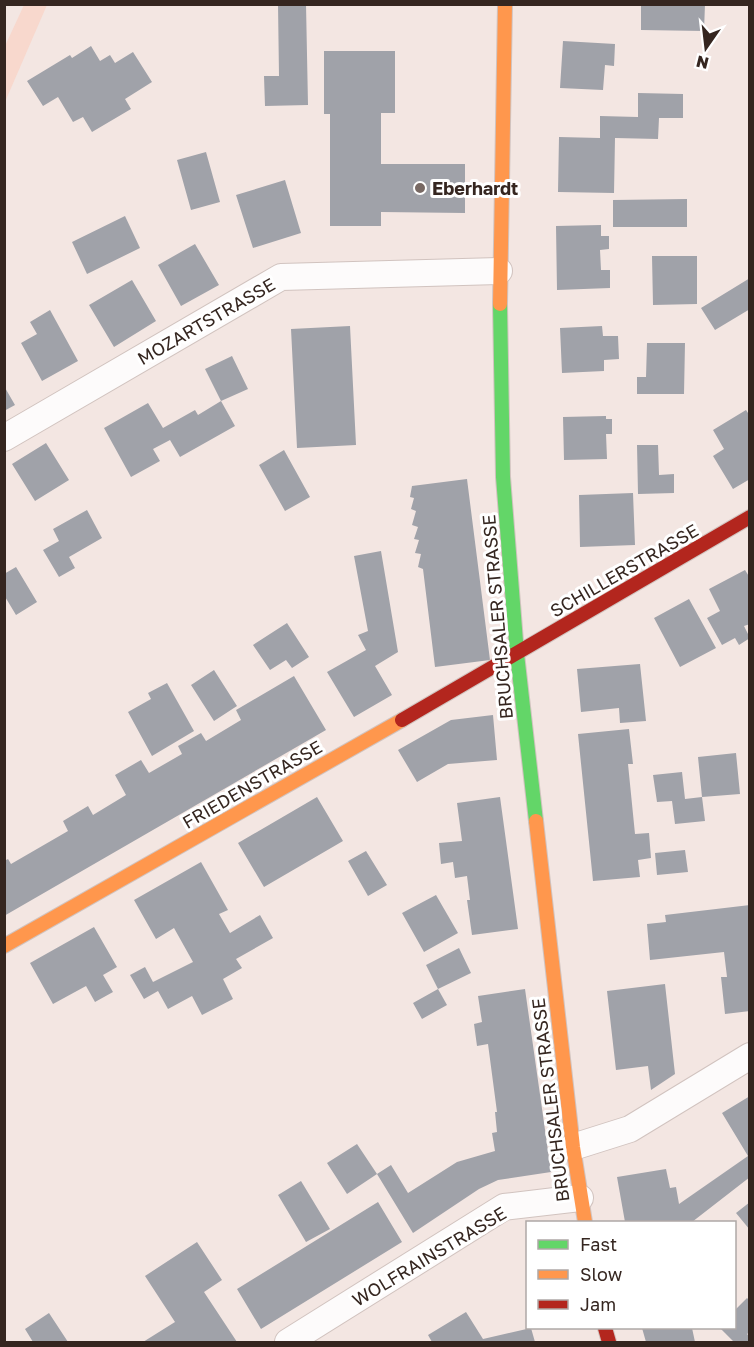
<svg xmlns="http://www.w3.org/2000/svg" width="754" height="1347" font-family="'Golos Text',sans-serif">
	<style>
		.green { fill: #f8d8cd }
		.building { fill: #a0a2a9 }
		.lines { fill: none; stroke-linecap: round; stroke-linejoin: round }
		.street-casing { stroke: #d1c3bf; stroke-width: 28 }
		.fast-casing { stroke: #d1c3bf; stroke-width: 16 }
		.slow-casing { stroke: #d1c3bf; stroke-width: 16 }
		.jam-casing { stroke: #d1c3bf; stroke-width: 16 }
		.street { stroke: #fdfbfb; stroke-width: 26 }
		.fast { stroke: #63d668; stroke-width: 14 }
		.slow { stroke: #ff974d; stroke-width: 14 }
		.jam { stroke: #b3261e; stroke-width: 14 }
		.poi-dot { fill: #786964; stroke: #fff; stroke-width: 2 }
		.labels { text-anchor: middle; dominant-baseline: central; stroke-width: 6; stroke-linejoin: round; paint-order: stroke }
		.poi-label { font-size: 18px; font-weight: bold; fill: #352620; stroke: #fff; text-anchor: start }
		.street-label { font-size: 18px; fill: #352620; stroke: #fff }
	</style>
	<rect width="100%" height="100%" fill="#f3e6e2"/>
	<path class="green" d="M 24,5 L 47,5 L 5,102 L 5,46 Z"/>
	<path class="building" d="M 278,4 L 306,4 L 308,105 L 265,106 L 264,76 L 279,76 Z
		M 641,4 L 705,4 L 704,31 L 641,30 Z
		M 563,41 L 615,44 L 614,66 L 605,65 L 603,90 L 560,88 Z
		M 91,46 L 100,61 L 110,55 L 115,63 L 133,52 L 152,82 L 125,99 L 131,109 L 92,132 L 83,117 L 73,122 L 58,97 L 43,106 L 27,81 L 70,55 L 72,58 Z
		M 324,51 L 395,51 L 395,113 L 381,113 L 381,164 L 465,164 L 465,213 L 381,212 L 381,226 L 330,226 L 330,114 L 324,114 Z
		M 638,93 L 683,94 L 683,118 L 659,118 L 658,139 L 615,138 L 614,193 L 558,192 L 559,137 L 600,138 L 600,116 L 638,117 Z
		M 206,152 L 220,202 L 191,210 L 177,160 Z
		M 285,180 L 301,233 L 253,248 L 236,195 Z
		M 687,199 L 687,227 L 613,227 L 613,200 Z
		M 125,216 L 140,248 L 87,274 L 72,242 Z
		M 601,225 L 601,236 L 609,236 L 609,249 L 600,250 L 601,270 L 610,270 L 610,288 L 557,290 L 556,226 Z
		M 195,244 L 219,285 L 181,306 L 158,265 Z
		M 652,256 L 697,256 L 697,304 L 653,305 Z
		M 750,278 L 750,309 L 715,330 L 701,308 Z
		M 132,280 L 156,321 L 114,347 L 89,305 Z
		M 50,310 L 78,361 L 42,381 L 21,343 L 37,334 L 30,322 Z
		M 350,326 L 356,445 L 297,448 L 291,329 Z
		M 602,326 L 603,336 L 618,336 L 619,359 L 604,360 L 604,371 L 562,373 L 560,328 Z
		M 647,343 L 685,343 L 684,394 L 637,394 L 637,377 L 646,377 Z
		M 232,356 L 248,389 L 221,401 L 205,369 Z
		M 4,386 L 15,405 L 4,411 Z
		M 221,401 L 235,426 L 180,457 L 170,440 L 153,449 L 160,461 L 131,477 L 104,428 L 148,403 L 163,428 L 195,410 L 198,415 Z
		M 746,410 L 750,416 L 750,479 L 733,489 L 713,456 L 724,449 L 713,430 Z
		M 606,416 L 606,419 L 612,419 L 612,434 L 606,434 L 607,459 L 564,460 L 563,417 Z
		M 46,443 L 69,480 L 35,501 L 12,464 Z
		M 637,445 L 658,445 L 659,475 L 674,474 L 674,493 L 638,494 Z
		M 284,450 L 310,497 L 285,511 L 259,465 Z
		M 467,479 L 490,660 L 435,667 L 423,569 L 418,567 L 421,554 L 415,553 L 419,540 L 414,539 L 418,527 L 412,525 L 416,511 L 411,509 L 414,498 L 410,497 L 412,486 Z
		M 633,493 L 635,545 L 580,547 L 579,495 Z
		M 87,510 L 102,538 L 69,557 L 75,568 L 59,577 L 43,550 L 59,541 L 53,529 Z
		M 381,551 L 398,652 L 375,666 L 392,695 L 354,717 L 327,672 L 366,650 L 358,635 L 368,631 L 354,556 Z
		M 16,567 L 37,602 L 16,615 L 4,595 L 4,574 Z
		M 745,570 L 750,578 L 750,624 L 744,626 L 750,638 L 739,645 L 735,638 L 722,645 L 707,618 L 720,611 L 709,589 Z
		M 689,599 L 716,648 L 680,667 L 654,618 Z
		M 287,623 L 309,657 L 292,668 L 286,660 L 270,670 L 253,645 Z
		M 640,664 L 646,721 L 620,723 L 619,708 L 581,712 L 577,669 Z
		M 214,670 L 237,706 L 214,721 L 191,685 Z
		M 294,676 L 326,730 L 4,916 L 4,861 L 8,859 L 11,864 L 68,831 L 63,821 L 88,806 L 93,815 L 126,795 L 115,775 L 141,760 L 149,773 L 182,754 L 178,746 L 201,733 L 206,741 L 241,720 L 236,710 Z
		M 167,683 L 194,731 L 152,756 L 128,712 L 151,699 L 148,693 Z
		M 493,715 L 497,760 L 448,764 L 417,782 L 398,750 L 451,720 Z
		M 629,729 L 633,764 L 628,764 L 635,834 L 649,833 L 651,858 L 638,860 L 640,877 L 593,881 L 578,734 Z
		M 736,753 L 740,794 L 702,797 L 698,757 Z
		M 682,772 L 685,799 L 702,797 L 705,821 L 675,824 L 672,801 L 657,802 L 653,775 Z
		M 317,797 L 343,841 L 264,887 L 238,843 Z
		M 500,797 L 518,929 L 472,935 L 467,900 L 470,900 L 467,876 L 455,878 L 453,862 L 441,864 L 439,843 L 462,841 L 457,803 Z
		M 685,850 L 688,872 L 657,875 L 655,853 Z
		M 366,851 L 387,885 L 368,896 L 348,861 Z
		M 201,862 L 228,910 L 219,914 L 230,933 L 260,915 L 273,938 L 236,959 L 242,968 L 223,979 L 233,999 L 202,1015 L 192,996 L 168,1009 L 158,991 L 144,999 L 130,975 L 145,967 L 153,982 L 193,962 L 174,928 L 156,939 L 134,900 Z
		M 436,895 L 458,933 L 424,952 L 402,913 Z
		M 750,905 L 750,1011 L 725,1014 L 721,977 L 727,977 L 724,952 L 650,960 L 647,924 L 666,922 L 665,915 Z
		M 94,927 L 117,967 L 103,975 L 113,992 L 95,1002 L 86,986 L 53,1004 L 30,963 Z
		M 459,948 L 471,973 L 438,989 L 447,1005 L 422,1019 L 413,1003 L 438,989 L 426,965 Z
		M 665,984 L 675,1074 L 651,1090 L 648,1066 L 616,1070 L 607,991 Z
		M 525,989 L 551,1172 L 498,1180 L 479,1189 L 413,1233 L 377,1174 L 347,1194 L 327,1163 L 357,1144 L 377,1174 L 391,1165 L 408,1193 L 457,1162 L 495,1151 L 492,1133 L 497,1132 L 495,1112 L 497,1112 L 488,1044 L 477,1046 L 474,1024 L 482,1022 L 478,996 Z
		M 750,1096 L 750,1177 L 692,1222 L 625,1222 L 617,1177 L 666,1169 L 670,1188 L 676,1187 L 679,1204 L 748,1156 L 722,1113 Z
		M 301,1181 L 330,1229 L 306,1242 L 278,1195 Z
		M 378,1202 L 402,1242 L 261,1329 L 237,1289 Z
		M 750,1202 L 750,1230 L 736,1213 Z
		M 197,1242 L 222,1280 L 204,1292 L 237,1342 L 143,1342 L 175,1322 L 145,1276 Z
		M 747,1298 L 750,1301 L 750,1332 L 747,1334 L 750,1337 L 750,1342 L 734,1342 L 720,1328 L 735,1328 L 735,1310 Z
		M 466,1312 L 483,1339 L 531,1328 L 535,1342 L 432,1342 L 428,1335 Z
		M 49,1313 L 68,1342 L 33,1342 L 25,1329 Z
		M 642,1328 L 692,1328 L 695,1342 L 646,1342 Z"/>
	<g class="lines">
		<defs>
			<path id="street" d="M 4,438 L 281,277 L 499,271
				M 573,1147 L 630,1129 L 750,1056
				M 288,1342 L 504,1207 L 580,1198"/>
			<path id="fast" d="M 500,304 L 503,477 L 517,654 L 536,821"/>
			<path id="slow" d="M 500,304 L 505,4
				M 536,821 L 573,1147 L 585,1222
				M 4,946 L 402,720"/>
			<path id="jam" d="M 402,720 L 750,517
				M 605,1328 L 609,1342"/>
		</defs>
		<use href="#street" class="street-casing"/>
		<use href="#fast" class="fast-casing"/>
		<use href="#slow" class="slow-casing"/>
		<use href="#jam" class="jam-casing"/>
		<use href="#street" class="street"/>
		<use href="#fast" class="fast"/>
		<use href="#slow" class="slow"/>
		<use href="#jam" class="jam"/>
	</g>
	<circle class="poi-dot" cx="420" cy="188" r="6"/>
	<g class="labels">
		<g class="poi-label">
			<text x="432" y="188">Eberhardt</text>
		</g>
		<g class="street-label">
			<text transform="translate(206 321) rotate(-30)">MOZARTSTRASSE</text>
			<text transform="translate(624 570) rotate(-30)">SCHILLERSTRASSE</text>
			<text transform="translate(497 617) rotate(-95)">BRUCHSALER STRASSE</text>
			<text transform="translate(252 784) rotate(-30)">FRIEDENSTRASSE</text>
			<text transform="translate(550 1100) rotate(-97)">BRUCHSALER STRASSE</text>
			<text transform="translate(429 1256) rotate(-31)">WOLFRAINSTRASSE</text>
		</g>
	</g>
	<rect width="754" height="1347" fill="none" stroke="#352620" stroke-width="12"/>
	<rect x="526" y="1221" width="210" height="108" fill="#ffffff" stroke="#aea8a6" stroke-width="1.5"/>
	<rect x="538" y="1240" width="30" height="9" fill="#63d668" stroke="#aea8a6" stroke-width="1.5"/>
	<text x="580" y="1251" font-size="18" fill="#352620">Fast</text>
	<rect x="538" y="1270" width="30" height="9" fill="#ff974d" stroke="#aea8a6" stroke-width="1.5"/>
	<text x="580" y="1281" font-size="18" fill="#352620">Slow</text>
	<rect x="538" y="1300" width="30" height="9" fill="#b3261e" stroke="#aea8a6" stroke-width="1.5"/>
	<text x="580" y="1311" font-size="18" fill="#352620">Jam</text>
	<g transform="translate(706 48) rotate(194)" stroke="#ffffff" stroke-width="4.5" paint-order="stroke">
	<path d="M0-4.5L10 22L0 15L-10 22Z" fill="#352620"/>
	<text y="-9" font-size="16" font-weight="bold" text-anchor="middle" fill="#352620">N</text>
	</g>
</svg>
